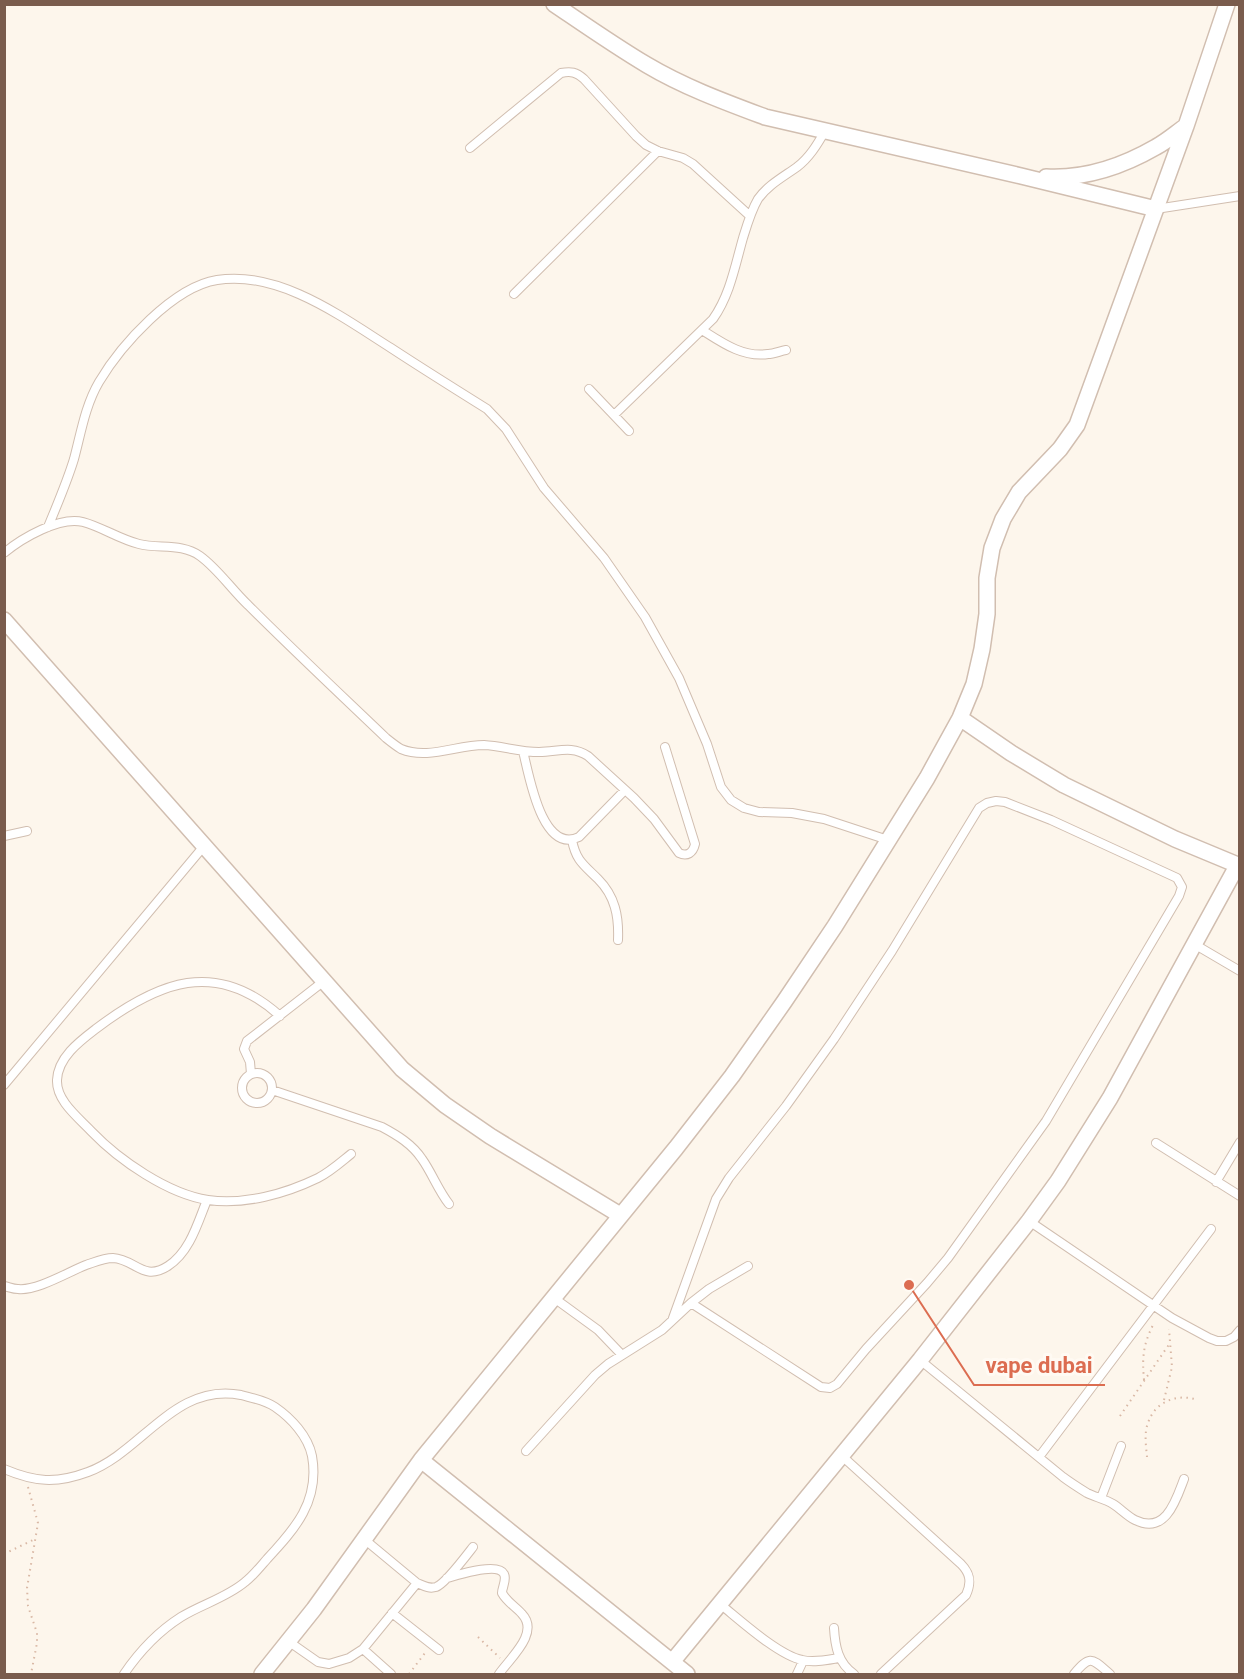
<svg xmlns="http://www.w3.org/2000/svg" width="1244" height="1679" font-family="Roboto,sans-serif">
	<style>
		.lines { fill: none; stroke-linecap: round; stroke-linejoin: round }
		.service-casing { stroke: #d1beb0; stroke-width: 10 }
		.minor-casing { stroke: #d1beb0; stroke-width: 18 }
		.path { stroke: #d9b8a5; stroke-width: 2; stroke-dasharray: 1.5 4.5; stroke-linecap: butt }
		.service { stroke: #fff; stroke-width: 8 }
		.minor { stroke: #fff; stroke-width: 15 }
		.leader { fill: none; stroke: #dc6d51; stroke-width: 2 }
		.callout-dot { fill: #dc6d51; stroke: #fffaf3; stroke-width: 2 }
		.callout-label { font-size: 22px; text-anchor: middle; font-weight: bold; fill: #dc6d51; stroke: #fffaf3; stroke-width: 6; stroke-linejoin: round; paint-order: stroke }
	</style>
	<rect width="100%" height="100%" fill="#fdf6ec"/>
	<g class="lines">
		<defs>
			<path id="service" d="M 470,148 L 561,73 C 571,71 576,72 584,79 L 636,136 L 646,145 L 658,151 L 683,158 L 693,164 L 750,216
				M 1156,209 L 1240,196
				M 514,294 L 658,151
				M 702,330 C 721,342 743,358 768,354 C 774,354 780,351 786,350
				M 589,389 L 629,431
				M 614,415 L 713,319 C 730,295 735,266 743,238 C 747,225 751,211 758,199 C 768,185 783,177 797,167 C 809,158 817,145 825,131
				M 48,527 C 57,505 67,482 74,459 C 81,433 85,406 99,382 C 121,345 173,287 217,280 C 279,270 342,317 391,348 C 423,369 455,389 487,409 L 506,429 L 544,488 L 604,558 L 645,617 L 679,678 L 707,744 L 721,787 L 731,800 L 744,808 L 759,812 L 792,813 L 824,819 L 888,840
				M 4,553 C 22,538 60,516 83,522 C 102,527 119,539 139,544 C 159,549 182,543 200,556 C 218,569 232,590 248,605 C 293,650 340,694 386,738 C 391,742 396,746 401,749 C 428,760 456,745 484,745 C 502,746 520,752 539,752 C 558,752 571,745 588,756 L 634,798 L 654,819 L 679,853 C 687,857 693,853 695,844 L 665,747
				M 523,751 C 529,775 542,855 579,837 L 625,790
				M 4,836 L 27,831
				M 572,840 C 576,861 584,865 598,879 C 615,896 619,916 618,940
				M 1194,944 L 1240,971
				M 280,1016 C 216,958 158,982 97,1028 C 80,1041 58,1057 57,1080 C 56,1101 79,1118 92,1132 C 119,1160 168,1194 208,1200 C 245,1205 285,1194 318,1178 C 330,1172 341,1162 351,1154
				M242 1088a15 15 0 1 1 30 0a15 15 0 1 1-30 0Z
				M 251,1074 L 250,1062 L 244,1049 L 247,1041 L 324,981
				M 4,1085 L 204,846
				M 272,1090 L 382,1127 C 397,1135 412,1144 422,1159 C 432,1173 438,1190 449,1204
				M 1156,1143 L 1240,1196
				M 1216,1182 L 1240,1142
				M 1029,1221 L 1172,1318 L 1209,1338 L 1217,1341 L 1226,1341 L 1234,1337 L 1240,1330
				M 4,1286 C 9,1287 13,1289 18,1289 C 37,1291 68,1272 86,1265 C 95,1262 104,1258 113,1258 C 135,1259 143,1282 168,1266 C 190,1252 198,1222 207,1200
				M 554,1298 L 598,1330 L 622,1355
				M 673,1318 L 716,1199 L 729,1178 L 786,1106 L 834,1039 L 892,951 L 979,808 L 987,803 L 996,801 L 1005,802 L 1051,820 L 1177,878 L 1182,887 L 1179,896 L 1046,1121 L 948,1258 L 927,1283 L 866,1349 L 837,1384 L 830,1388 L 821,1387 L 691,1303
				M 920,1360 L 1063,1477 C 1071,1483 1079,1488 1087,1493 C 1095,1497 1105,1499 1113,1504 C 1121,1509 1127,1516 1135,1520 C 1166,1535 1176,1500 1184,1479
				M 526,1451 L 595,1375 L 608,1364 L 662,1330 L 691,1303 L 709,1289 L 748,1266
				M 842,1456 L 961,1564 C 970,1573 972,1582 966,1595 L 881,1674
				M 1039,1457 L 1211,1229
				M 4,1469 C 35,1482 56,1484 88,1472 C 142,1452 175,1382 241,1395 C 252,1398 265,1400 275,1407 C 291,1418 308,1436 312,1456 C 320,1501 295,1529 267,1559 C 260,1567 253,1576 245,1582 C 226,1598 202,1604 181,1617 C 159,1631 139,1652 124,1674
				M 1101,1498 L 1121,1446
				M 364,1539 L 417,1583 C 424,1586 429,1589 436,1587 C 445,1584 466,1556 473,1547
				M 447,1578 C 458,1575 498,1562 504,1574 C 507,1580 502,1587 502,1593 C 507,1602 516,1607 522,1614 C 540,1633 510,1658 499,1674
				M 720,1604 C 740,1620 778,1655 802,1660 C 814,1663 827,1660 839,1658
				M 392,1613 L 439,1650
				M 834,1628 C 835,1646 838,1663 854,1674
				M 288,1641 L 318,1662 L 329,1664 L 349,1658 L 363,1649 L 417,1583
				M 363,1649 L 391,1674
				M 797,1674 L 803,1661
				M 1074,1674 C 1091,1654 1092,1659 1110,1674"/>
			<path id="minor" d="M 554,4 C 585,25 615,46 647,65 C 684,87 725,102 765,117 L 1021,176 L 1156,209
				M 1046,177 C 1084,179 1123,166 1156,147 C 1167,141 1176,133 1186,126
				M 4,620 L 402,1069 L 445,1105 L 490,1136 L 620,1215
				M 960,718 L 1011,753 L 1064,785 L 1175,839 L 1240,866
				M 421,1460 L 687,1674
				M 672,1662 L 920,1360 L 1029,1221 L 1058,1181 L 1110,1098 L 1237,866
				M 262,1674 L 314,1609 L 421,1460 L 676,1148 L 732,1076 L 784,1002 L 835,926 L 927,778 L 960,718 L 974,684 L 982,649 L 987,614 L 987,578 L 992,548 L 1003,519 L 1019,492 L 1060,449 L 1077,425 L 1186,126 L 1227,4"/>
		</defs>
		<use href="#service" class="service-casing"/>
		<use href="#minor" class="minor-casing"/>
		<path class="path" d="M 1144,1380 C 1142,1358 1143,1345 1153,1325
			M 1164,1400 L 1172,1367 L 1169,1329
			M 1120,1416 L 1170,1343
			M 1147,1457 C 1146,1446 1144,1433 1148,1423 C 1155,1401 1178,1393 1198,1400
			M 28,1487 L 38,1523 L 27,1588 L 28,1606 L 37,1633 L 37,1643 L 31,1674
			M 4,1554 L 35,1539
			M 478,1637 L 500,1658
			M 409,1674 L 425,1653"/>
		<use href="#service" class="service"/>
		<use href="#minor" class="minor"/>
	</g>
	<path class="leader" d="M909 1285L974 1385H1105"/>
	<circle class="callout-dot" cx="909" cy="1285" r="6"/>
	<g class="callout-label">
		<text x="1039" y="1373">vape dubai</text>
	</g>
	<rect width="1244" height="1679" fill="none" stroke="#7a5c4d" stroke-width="12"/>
</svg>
